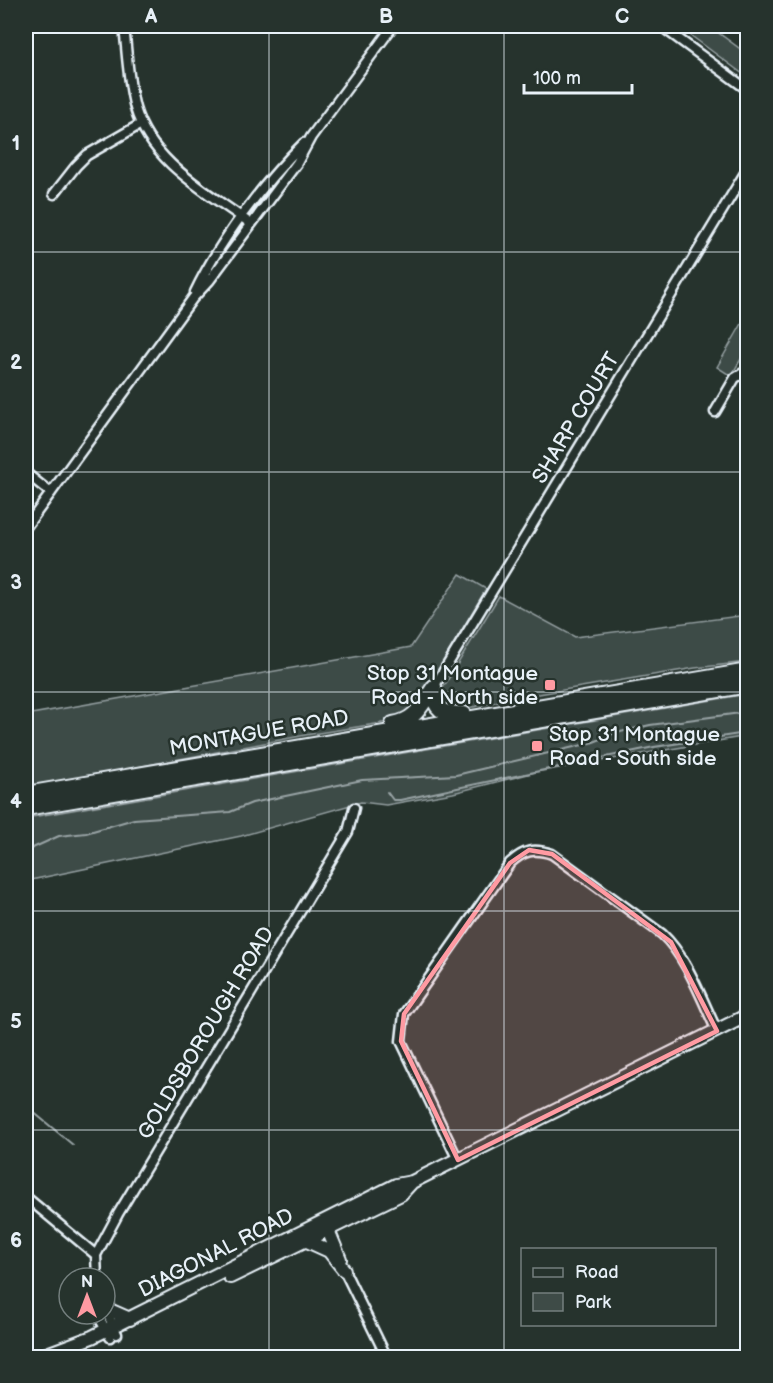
<svg xmlns="http://www.w3.org/2000/svg" width="773" height="1383" font-family="'Balsamiq Sans',sans-serif">
	<style>
		.green { fill: #3e4b47; stroke: #939ea0; stroke-width: 1.5 }
		.lines { fill: none; stroke-linecap: round; stroke-linejoin: round }
		.stream { stroke: #98a3a5; stroke-width: 2 }
		.street-casing { stroke: #e8f1f8; stroke-width: 13 }
		.secondary-casing { stroke: #e8f1f8; stroke-width: 16 }
		.primary-casing { stroke: #e8f1f8; stroke-width: 18 }
		.street { stroke: #26332d; stroke-width: 8 }
		.secondary { stroke: #26332d; stroke-width: 12 }
		.primary { stroke: #26332d; stroke-width: 14 }
		.marked { fill: #ff9aa2; fill-opacity: 0.2; stroke: #ff9aa2; stroke-width: 4.5; stroke-linejoin: round }
		.grid { fill: none; stroke: #e8f1f8; stroke-width: 1.5; stroke-opacity: 0.55 }
		.poi-dot { fill: #ff9aa2; stroke: #26332d; stroke-width: 2 }
		.labels { text-anchor: middle; dominant-baseline: central; stroke-width: 5; stroke-linejoin: round; paint-order: stroke }
		.street-label { font-size: 21px; fill: #e8f1f8; stroke: #26332d }
		.poi-label { font-size: 21px; fill: #e8f1f8; stroke: #26332d; text-anchor: end }
		.neatline { fill: none; stroke: #e8f1f8; stroke-width: 2 }
		.grid-label { font-size: 20px; text-anchor: middle; font-weight: bold; fill: #e8f1f8 }
	</style>
	<rect width="100%" height="100%" fill="#26332d"/>
	<filter id="ink" filterUnits="userSpaceOnUse"><feTurbulence type="fractalNoise" baseFrequency=".0167" numOctaves="2"/><feDisplacementMap in="SourceGraphic" scale="12" xChannelSelector="R" yChannelSelector="G"/><feConvolveMatrix kernelMatrix="1 2 1 2 8 2 1 2 1" color-interpolation-filters="sRGB"/></filter>
	<g filter="url(#ink)">
		<path class="green" d="M 678,26 L 709,26 L 747,54 L 747,77 Z
			M 747,315 L 747,349 L 731,376 L 717,367 Z
			M 460,574 L 486,589 L 413,713 L 401,720 L 306,735 L 26,788 L 26,715 L 411,647 Z
			M 499,596 L 575,637 L 747,615 L 747,662 L 695,668 L 509,699 L 473,707 L 446,707 L 440,697 L 441,691 Z
			M 747,694 L 747,736 L 536,772 L 453,793 L 386,805 L 361,802 L 241,836 L 26,881 L 26,818 Z"/>
		<g class="lines">
			<path class="stream" d="M 387,792 L 393,800 L 400,800 L 654,747 L 746,733
				M 26,851 L 59,836 L 86,833 L 134,819 L 230,812 L 252,803 L 362,780 L 456,775 L 591,743 L 616,733 L 650,725 L 748,712
				M 26,1106 L 73,1145"/>
			<defs>
				<path id="street" d="M 124,26 C 127,53 128,82 135,108 C 151,163 208,192 251,224
					M 661,26 L 748,90
					M 54,194 L 76,166 L 87,155 L 141,124
					M 195,292 C 220,240 263,183 304,143
					M 715,412 L 735,378 L 748,370 L 748,361
					M 26,473 L 51,493
					M 26,527 L 193,298 L 209,281 L 297,163 L 311,137 L 393,26
					M 434,687 L 748,168
					M 458,1160 L 401,1041 L 404,1014 L 510,863 C 524,850 534,848 552,854 L 662,934 C 687,957 702,1000 717,1031
					M 26,1197 L 96,1255
					M 344,1270 L 387,1358
					M 97,1278 L 96,1255 L 118,1214 L 348,832 L 354,808
					M 105,1309 L 117,1334
					M 101,1314 L 101,1321 L 110,1337"/>
				<path id="secondary" d="M 328,1230 L 340,1259
					M 307,1241 L 329,1251 L 344,1270
					M 230,1277 L 401,1194 L 412,1182
					M 105,1308 L 130,1319
					M 36,1358 L 92,1337 L 396,1185 L 412,1182 L 748,1015"/>
				<path id="primary" d="M 434,687 C 432,711 443,714 464,714
					M 393,724 C 417,720 421,705 434,687
					M 26,794 L 748,671
					M 26,808 L 748,685"/>
			</defs>
			<use href="#street" class="street-casing"/>
			<use href="#secondary" class="secondary-casing"/>
			<use href="#primary" class="primary-casing"/>
			<use href="#street" class="street"/>
			<use href="#secondary" class="secondary"/>
			<use href="#primary" class="primary"/>
		</g>
	</g>
	<path class="marked" d="M 529,850 L 552,854 L 671,942 L 717,1031 L 458,1160 L 401,1041 L 404,1014 L 510,863 Z"/>
	<path class="grid" d="M 269,26 L 269,1358M 504,26 L 504,1358M 26,252 L 748,252M 26,472 L 748,472M 26,692 L 748,692M 26,911 L 748,911M 26,1130 L 748,1130"/>
	<g class="poi-dot">
		<rect x="544" y="679" width="12" height="12" rx="3"/>
		<rect x="531" y="740" width="12" height="12" rx="3"/>
	</g>
	<g class="labels">
		<g class="street-label">
			<text transform="translate(576 418) rotate(-59)">SHARP COURT</text>
			<text transform="translate(259 733) rotate(-10)">MONTAGUE ROAD</text>
			<text transform="translate(206 1033) rotate(-59)">GOLDSBOROUGH ROAD</text>
			<text transform="translate(216 1253) rotate(-27)">DIAGONAL ROAD</text>
		</g>
		<g class="poi-label">
			<text x="538" y="673">Stop 31 Montague<tspan x="538" dy="24">Road - North side</tspan></text>
			<text x="549" y="734" text-anchor="start">Stop 31 Montague<tspan x="549" dy="24">Road - South side</tspan></text>
		</g>
	</g>
	<rect width="773" height="1383" fill="none" stroke="#26332d" stroke-width="66"/>
	<rect x="521" y="1248" width="195" height="78" fill="#26332d" stroke="#747f7e" stroke-width="1.5"/>
	<rect x="533" y="1268" width="30" height="9" fill="#26332d" stroke="#747f7e" stroke-width="1.5"/>
	<text x="575" y="1278" font-size="18" fill="#e8f1f8">Road</text>
	<rect x="533" y="1293" width="30" height="18" fill="#3e4b47" stroke="#747f7e" stroke-width="1.5"/>
	<text x="575" y="1308" font-size="18" fill="#e8f1f8">Park</text>
	<g transform="translate(87 1296)"><circle r="28" fill="#26332d" stroke="#747f7e" stroke-width="1.5"/>
	<path d="M0-4.5L10 22L0 15L-10 22Z" fill="#ff9aa2"/>
	<text y="-9" font-size="16" font-weight="bold" text-anchor="middle" fill="#e8f1f8">N</text>
	</g>
	<path d="M524 84v9h108v-9" fill="none" stroke="#e8f1f8" stroke-width="3"/>
	<text x="533" y="84" font-size="18" fill="#e8f1f8" stroke="#26332d" stroke-width="4.5" paint-order="stroke">100 m</text>
	<rect x="33" y="33" width="707" height="1317" class="neatline"/>
	<g class="grid-label">
		<text x="151" y="23">A</text>
		<text x="386" y="23">B</text>
		<text x="622" y="23">C</text>
		<text x="16" y="150">1</text>
		<text x="16" y="369">2</text>
		<text x="16" y="589">3</text>
		<text x="16" y="808">4</text>
		<text x="16" y="1028">5</text>
		<text x="16" y="1247">6</text>
	</g>
</svg>
